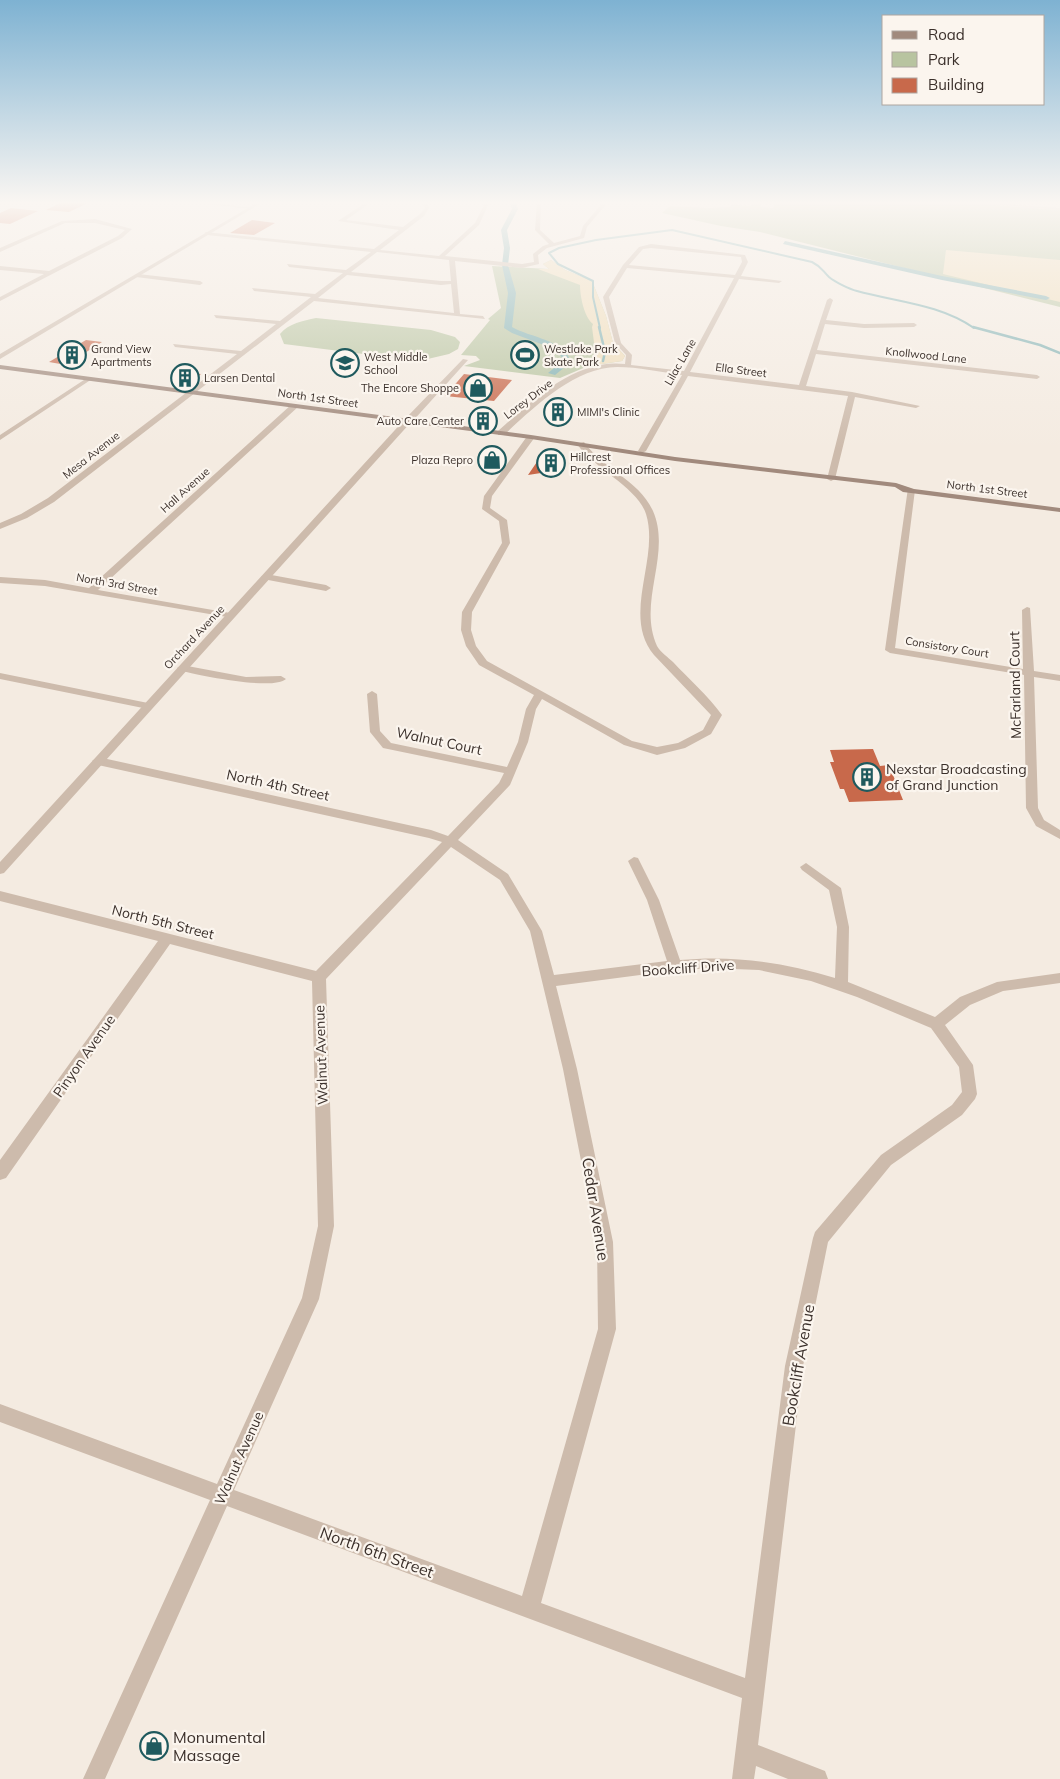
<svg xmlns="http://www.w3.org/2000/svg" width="1060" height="1779" font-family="Mulish,sans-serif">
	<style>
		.green { fill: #b8c4a0 }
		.sand { fill: #efdcb8 }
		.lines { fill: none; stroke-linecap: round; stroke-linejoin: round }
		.stream-far1 { stroke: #7fb0b2; stroke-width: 2 }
		.stream { stroke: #7fb0b2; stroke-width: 2.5 }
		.canal { fill: #7fb0b2; fill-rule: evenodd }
		.building { fill: #c8694b }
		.minor { fill: #cdbbac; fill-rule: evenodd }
		.tertiary { fill: #cdbbac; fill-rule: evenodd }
		.secondary { fill: #a18a7d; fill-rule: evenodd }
		.labels { text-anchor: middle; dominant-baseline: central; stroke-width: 4.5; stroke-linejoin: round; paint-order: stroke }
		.far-poi-label { font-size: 11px; fill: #3b302b; stroke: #fbf5ee; text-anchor: start }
		.far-street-label { font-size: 11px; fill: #3b302b; stroke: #fbf5ee }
		.street-label { font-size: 14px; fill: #3b302b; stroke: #fbf5ee }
		.poi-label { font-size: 14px; fill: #3b302b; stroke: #fbf5ee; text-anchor: start }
		.near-street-label { font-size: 16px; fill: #3b302b; stroke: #fbf5ee }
		.near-poi-label { font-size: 16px; fill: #3b302b; stroke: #fbf5ee; text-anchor: start }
	</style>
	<rect width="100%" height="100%" fill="#f4ebe1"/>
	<path class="green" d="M 734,201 L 739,201 L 737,205 L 751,206 L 753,202 L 762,203 L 760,207 L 773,208 L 775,204 L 764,203 L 766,201 L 942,201 L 1060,210 L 1060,307 L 760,232 L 721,226 L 662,213 L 670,206 L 709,208 L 730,207 Z
		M 551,260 L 565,270 L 592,281 L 606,316 L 613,343 L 625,356 L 622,361 L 588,366 L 560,378 L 464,366 L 480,360 L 476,356 L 461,355 L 490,320 L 488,319 L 501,308 L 492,266 L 549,269 L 543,264 Z
		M 316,318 L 431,330 L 455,337 L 460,342 L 458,349 L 449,354 L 419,361 L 284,344 L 280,334 C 289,323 303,321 316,318 Z"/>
	<path class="sand" d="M 946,250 L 1060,260 L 1060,302 L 943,274 Z
		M 551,260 L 565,270 L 592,281 L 606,316 L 613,343 L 625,356 L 622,361 L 588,366 L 596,358 L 592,327 L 593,324 C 584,317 580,296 580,285 L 538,269 L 549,269 L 543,264 Z"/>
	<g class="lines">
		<path class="stream-far1" d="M 600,328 L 593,297 L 593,281 L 558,264 L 549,253 L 559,248 L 596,240 L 672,230 L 812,262 C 822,267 822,270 829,277 C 835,282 849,289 857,291 C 897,302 939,304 974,328"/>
		<path class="stream" d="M 599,327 L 605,352 L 603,361
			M 973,327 L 1040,345 L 1060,353"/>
		<path class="canal" d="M 509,201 L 515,201 L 518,209 L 507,230 L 510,248 L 508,265 L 516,293 L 512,327 C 531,338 563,339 571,362 L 555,375 L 548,373 L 563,361 L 561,356 L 549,347 L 512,333 L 504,328 L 508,293 L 502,265 L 504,248 L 501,230 L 512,209 Z
			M 785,241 L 942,276 L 1046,296 L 1050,298 L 1046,300 L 942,280 L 783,244 Z"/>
	</g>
	<path class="building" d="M 64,201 L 92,201 L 69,212 L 46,210 Z
		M 11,208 L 38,211 L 10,224 L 0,223 L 0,213 Z
		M 252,220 L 275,223 L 254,235 L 230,233 Z
		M 86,340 L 102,342 L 66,365 L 49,362 Z
		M 184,372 L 201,374 L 188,384 L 171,382 Z
		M 464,374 L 512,380 L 494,401 L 445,396 Z
		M 558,406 L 572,409 L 561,417 L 547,414 Z
		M 483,412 L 496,413 L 488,423 L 475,421 Z
		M 555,452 L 564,457 L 551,477 L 541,473 L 528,475 L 543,453 Z
		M 873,749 L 880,766 L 889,765 L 903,800 L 849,802 L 844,789 L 840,789 L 830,762 L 834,762 L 830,750 Z"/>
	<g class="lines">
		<path class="minor" d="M 179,201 L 196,201 L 253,208 L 251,209 Z
			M 368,201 L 373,201 L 346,220 L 403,227 L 420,214 L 425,208 L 421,201 L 425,201 L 429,208 L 424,216 L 380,250 L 439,256 L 475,223 L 486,201 L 490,201 L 479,225 L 445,256 L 522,264 L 534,262 L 533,254 L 543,246 L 549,244 L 535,230 L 537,201 L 541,201 L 540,230 L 554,243 L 580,236 L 583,226 L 604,201 L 609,201 L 587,227 L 584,238 L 547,248 L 538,255 L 539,264 L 522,268 L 455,261 L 460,314 L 483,316 L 485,319 L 314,301 L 54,502 L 27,518 L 0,529 L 0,523 L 21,514 L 48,498 L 237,354 L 175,347 L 173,344 L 241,351 L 276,324 L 216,318 L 214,315 L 280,321 L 311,297 L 254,291 L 252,288 L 315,294 L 343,273 L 289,267 L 287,264 L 346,270 L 371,252 L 207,235 L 205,232 L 374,249 L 399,230 L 338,221 ZM 377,252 L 449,260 L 451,281 L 441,281 L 351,272 ZM 347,275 L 441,285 L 451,284 L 454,313 L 318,298 Z
			M 95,219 L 132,229 L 122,238 L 0,301 L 0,297 L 44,274 L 0,270 L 0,266 L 49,271 L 118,236 L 125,230 L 95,223 L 65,223 L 0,252 L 0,248 L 62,221 Z
			M 651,244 L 745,255 L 748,262 L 741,276 L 782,281 L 779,283 L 739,279 L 690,372 L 799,385 L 827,300 L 830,298 L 833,300 L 826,320 L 864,324 L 914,323 L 917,325 L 914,327 L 864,328 L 825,324 L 817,350 L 1037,375 L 1040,377 L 1037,379 L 816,354 L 806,386 L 852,392 L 920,406 L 916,408 L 855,397 L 835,479 L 831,481 L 827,479 L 848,396 L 688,376 L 646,451 L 642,453 L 638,451 L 682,375 C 661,372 638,367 617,367 C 575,367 533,408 504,435 L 498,435 L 498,431 C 532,401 575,358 625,364 L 626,355 L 615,343 L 603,297 L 623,265 L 639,247 ZM 651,248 L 741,257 L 742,262 L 735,275 L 629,265 L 643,249 ZM 627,268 L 734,278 L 684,371 L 631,365 L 632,355 L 621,343 L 609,297 Z
			M 138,274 L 200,281 L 203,283 L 200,285 L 136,277 Z
			M 463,359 L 468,360 L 411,423 L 405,423 L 405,419 Z
			M 87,378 L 92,379 L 0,440 L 0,435 Z
			M 292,404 L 299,406 L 98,590 L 230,613 L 235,616 L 233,618 L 45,586 L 0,583 L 0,577 L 45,580 L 89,588 Z
			M 528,435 L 535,437 L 492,496 L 490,508 L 507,520 L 510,543 L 472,612 L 471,630 L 476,646 L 487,661 L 632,741 L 657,747 L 678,743 L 703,730 L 711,715 L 654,655 C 621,615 660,559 646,514 C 638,488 595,469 577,444 L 584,442 C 603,469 639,480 653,511 C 672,554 637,602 657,646 C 661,653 668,657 673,662 C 689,679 708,696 722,715 L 711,734 L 685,748 L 657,755 L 624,745 L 542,699 L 536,709 L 528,742 L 510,785 L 458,840 L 508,874 L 542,931 L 554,975 L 667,961 L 647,900 L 628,861 L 634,857 L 638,858 L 659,900 L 680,960 C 733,955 783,962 835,978 L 837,927 L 829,890 L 802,870 L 800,867 L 806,863 L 841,888 L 849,927 L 848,982 L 935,1017 L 960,997 L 997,982 L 1060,973 L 1060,983 L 1003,991 L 970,1005 L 945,1025 L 973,1065 L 977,1094 L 975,1099 L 962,1115 L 891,1165 L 828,1242 L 803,1366 L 758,1745 L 825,1771 L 828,1779 L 788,1779 L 756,1766 L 754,1779 L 732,1779 L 742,1698 L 227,1506 L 105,1779 L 83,1779 L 210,1500 L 0,1422 L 0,1404 L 217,1484 L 302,1298 L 318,1226 L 312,981 L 170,944 L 6,1178 L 0,1180 L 0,1160 L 158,941 L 0,901 L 0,891 L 316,971 L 442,842 L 429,838 L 98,765 L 92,761 L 98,757 L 431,830 L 448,836 L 499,783 L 504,773 L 383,748 L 370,732 L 367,694 L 372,691 L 377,694 L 380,731 L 391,743 L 507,767 L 518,742 L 526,709 L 534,695 L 479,665 L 466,646 L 461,630 L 462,612 L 502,543 L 499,521 L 482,509 L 484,496 ZM 451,847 L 500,880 L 530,931 L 563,1069 L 597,1242 L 598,1329 L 522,1596 L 234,1490 L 319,1299 L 334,1226 L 326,979 ZM 709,968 L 759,970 L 811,981 L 857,997 L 931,1028 L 959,1067 L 962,1092 L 952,1105 L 881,1155 L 815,1232 L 813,1238 L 785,1366 L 745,1678 L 541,1603 L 616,1329 L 613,1242 L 577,1069 L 556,986 L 663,972 Z
			M 908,488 L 915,490 L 895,648 L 1023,669 L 1022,610 L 1027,607 L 1030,608 L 1034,671 L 1060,675 L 1060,681 L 1034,677 L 1038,808 L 1044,820 L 1060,830 L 1060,839 L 1036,826 L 1026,808 L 1024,675 L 890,653 L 885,650 Z
			M 266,574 L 326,585 L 331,588 L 326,591 L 263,579 L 261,577 Z
			M 182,665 L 246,677 L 281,676 L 286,679 C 273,691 197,675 178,670 L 177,668 Z
			M 0,673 L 148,703 L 153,706 L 148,709 L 0,679 Z"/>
		<path class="tertiary" d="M 260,201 L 265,201 L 0,359 L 0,354 Z
			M 964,201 L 1060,208 L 1060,210 L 966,202 Z
			M 405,419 L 412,421 L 4,873 L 0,874 L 0,862 Z"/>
		<path class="secondary" d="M 0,365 L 531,435 L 675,457 L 896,483 L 914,489 L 1060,508 L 1060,512 L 903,492 L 895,487 L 675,461 L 531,439 L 0,369 Z"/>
	</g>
	<linearGradient id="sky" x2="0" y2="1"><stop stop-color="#7eb2d2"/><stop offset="0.45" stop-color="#faf6f2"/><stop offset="1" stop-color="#faf6f2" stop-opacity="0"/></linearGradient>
	<rect width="1060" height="450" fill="url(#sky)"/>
	<defs>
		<symbol id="building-ring" viewBox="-11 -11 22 22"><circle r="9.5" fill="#fbf5ee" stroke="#1f5a5e" stroke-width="1.5"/><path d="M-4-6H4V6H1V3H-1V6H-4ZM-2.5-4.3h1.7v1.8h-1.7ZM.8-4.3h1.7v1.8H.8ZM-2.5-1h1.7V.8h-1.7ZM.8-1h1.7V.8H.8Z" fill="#1f5a5e"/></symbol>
		<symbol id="stadium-ring" viewBox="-11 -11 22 22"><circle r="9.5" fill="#fbf5ee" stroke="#1f5a5e" stroke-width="1.5"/><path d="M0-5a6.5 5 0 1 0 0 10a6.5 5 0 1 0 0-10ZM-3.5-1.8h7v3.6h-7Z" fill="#1f5a5e"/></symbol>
		<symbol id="school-ring" viewBox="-11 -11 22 22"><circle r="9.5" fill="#fbf5ee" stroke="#1f5a5e" stroke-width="1.5"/><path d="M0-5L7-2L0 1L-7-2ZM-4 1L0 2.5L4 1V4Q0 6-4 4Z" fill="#1f5a5e"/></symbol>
		<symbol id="shop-ring" viewBox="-11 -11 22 22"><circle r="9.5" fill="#fbf5ee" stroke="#1f5a5e" stroke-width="1.5"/><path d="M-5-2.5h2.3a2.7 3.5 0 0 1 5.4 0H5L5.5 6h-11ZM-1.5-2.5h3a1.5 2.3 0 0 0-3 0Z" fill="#1f5a5e"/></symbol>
	</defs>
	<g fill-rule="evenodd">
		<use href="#building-ring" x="56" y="339" width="32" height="32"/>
		<use href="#stadium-ring" x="509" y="339" width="32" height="32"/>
		<use href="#school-ring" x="329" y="347" width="32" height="32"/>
		<use href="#building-ring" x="169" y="362" width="32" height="32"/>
		<use href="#shop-ring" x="462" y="372" width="32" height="32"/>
		<use href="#building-ring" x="542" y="396" width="32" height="32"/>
		<use href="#building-ring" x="467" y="405" width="32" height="32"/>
		<use href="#shop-ring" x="476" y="444" width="32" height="32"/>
		<use href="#building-ring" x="535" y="447" width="32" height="32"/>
		<use href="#building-ring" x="851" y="761" width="32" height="32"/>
		<use href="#shop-ring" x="138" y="1730" width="32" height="32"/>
	</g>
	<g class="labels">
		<g class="far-poi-label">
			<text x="91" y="349">Grand View<tspan x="91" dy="13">Apartments</tspan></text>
			<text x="544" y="349">Westlake Park<tspan x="544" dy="13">Skate Park</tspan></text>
			<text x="364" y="357">West Middle<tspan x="364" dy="13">School</tspan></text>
			<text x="204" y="378">Larsen Dental</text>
			<text x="459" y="388" text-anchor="end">The Encore Shoppe</text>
			<text x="577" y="412">MIMI's Clinic</text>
			<text x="464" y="421" text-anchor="end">Auto Care Center</text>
			<text x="570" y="457">Hillcrest<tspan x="570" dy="13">Professional Offices</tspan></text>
			<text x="473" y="460" text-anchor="end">Plaza Repro</text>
		</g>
		<g class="far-street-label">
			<text transform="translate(926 355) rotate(6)">Knollwood Lane</text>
			<text transform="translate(680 362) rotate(-60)">Lilac Lane</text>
			<text transform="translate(741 370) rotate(7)">Ella Street</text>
			<text transform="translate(318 398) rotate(8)">North 1st Street</text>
			<text transform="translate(528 399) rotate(-37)">Lorey Drive</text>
			<text transform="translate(91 455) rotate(-38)">Mesa Avenue</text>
			<text transform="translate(987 489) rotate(7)">North 1st Street</text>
			<text transform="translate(185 490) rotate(-42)">Hall Avenue</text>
			<text transform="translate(117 584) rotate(10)">North 3rd Street</text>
			<text transform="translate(194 637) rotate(-47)">Orchard Avenue</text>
			<text transform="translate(947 647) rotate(9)">Consistory Court</text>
		</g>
		<g class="street-label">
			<text transform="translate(1015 685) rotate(-91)">McFarland Court</text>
			<text transform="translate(439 741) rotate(12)">Walnut Court</text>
			<text transform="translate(278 785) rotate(12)">North 4th Street</text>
			<text transform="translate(163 922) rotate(14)">North 5th Street</text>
			<text transform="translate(688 968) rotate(-4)">Bookcliff Drive</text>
			<text transform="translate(321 1055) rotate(-92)">Walnut Avenue</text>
			<text transform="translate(84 1056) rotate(-55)">Pinyon Avenue</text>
			<text transform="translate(239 1458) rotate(-66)">Walnut Avenue</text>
		</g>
		<g class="poi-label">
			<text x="886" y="769">Nexstar Broadcasting<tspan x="886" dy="16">of Grand Junction</tspan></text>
		</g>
		<g class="near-street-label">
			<text transform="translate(596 1209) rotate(81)">Cedar Avenue</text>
			<text transform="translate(798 1365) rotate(-80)">Bookcliff Avenue</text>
			<text transform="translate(377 1552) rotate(20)">North 6th Street</text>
		</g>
		<g class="near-poi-label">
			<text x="173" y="1737">Monumental<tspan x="173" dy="18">Massage</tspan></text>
		</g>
	</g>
	<rect x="882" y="15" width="162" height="90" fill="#fbf5ee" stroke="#aea6a0"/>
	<rect x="892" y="31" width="25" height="8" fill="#a18a7d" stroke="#aea6a0"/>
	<text x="928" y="40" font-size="15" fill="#3b302b">Road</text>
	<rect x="892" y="52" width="25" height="15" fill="#b8c4a0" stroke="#aea6a0"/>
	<text x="928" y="65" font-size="15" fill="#3b302b">Park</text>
	<rect x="892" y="78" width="25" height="15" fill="#c8694b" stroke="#aea6a0"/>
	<text x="928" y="90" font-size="15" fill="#3b302b">Building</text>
</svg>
